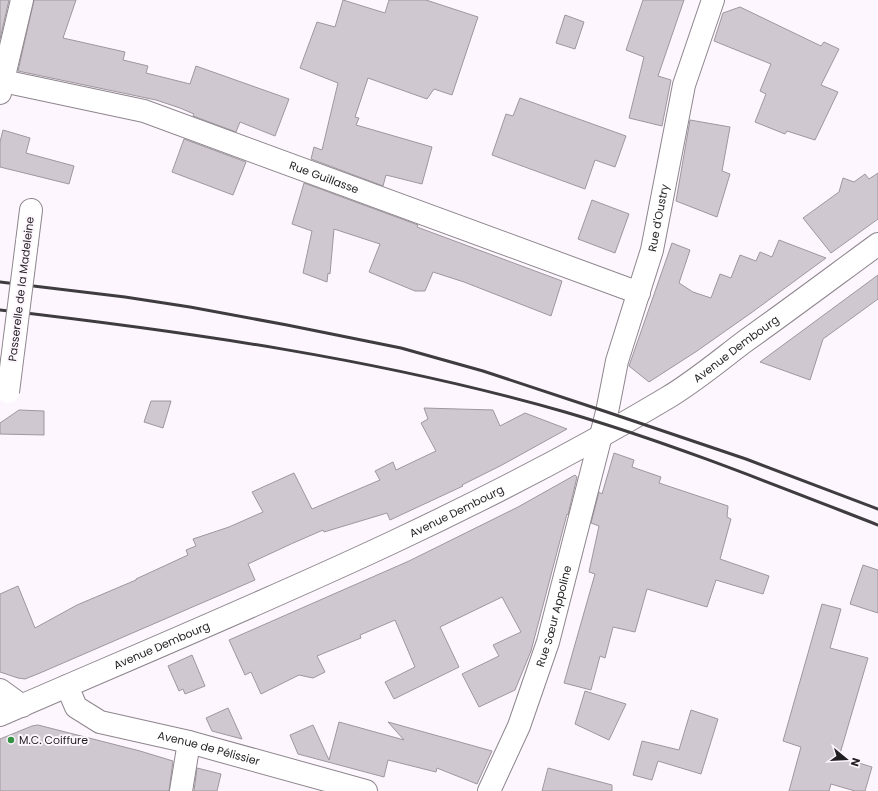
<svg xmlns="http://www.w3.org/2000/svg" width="878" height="791" font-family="Poppins,sans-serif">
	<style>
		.building { fill: #d0c8d0; stroke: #9e979e }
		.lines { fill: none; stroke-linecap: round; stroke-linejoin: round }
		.minor-casing { stroke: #8e868d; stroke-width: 24 }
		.major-casing { stroke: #8e868d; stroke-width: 24 }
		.minor { stroke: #fff; stroke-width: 22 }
		.major { stroke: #fff; stroke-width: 22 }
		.rail { stroke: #3f3c3f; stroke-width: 3 }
		.minor-bridge-casing { stroke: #8e868d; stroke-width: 24; stroke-linecap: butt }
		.minor-bridge { stroke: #fff; stroke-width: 22 }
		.poi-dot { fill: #359245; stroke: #fef6fe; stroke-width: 1.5 }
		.labels { text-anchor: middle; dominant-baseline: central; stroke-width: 4; stroke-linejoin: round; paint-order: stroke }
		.street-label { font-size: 11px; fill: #221f22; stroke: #fef6fe }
		.poi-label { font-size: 11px; fill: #221f22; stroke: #fef6fe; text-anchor: start }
	</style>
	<rect width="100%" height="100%" fill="#fef6fe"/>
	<path class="building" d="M 0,0 L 9,0 L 0,39 Z
		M 34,0 L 76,0 L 63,38 L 125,52 L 123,60 L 148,66 L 146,73 L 190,84 L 196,66 L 289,99 L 275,136 L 240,122 L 236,132 L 193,116 L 194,114 L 180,108 L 156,100 L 18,71 Z
		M 343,0 L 385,13 L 389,0 L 426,0 L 478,17 L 452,95 L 434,89 L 427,99 L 368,78 L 355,117 L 359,118 L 356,125 L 432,147 L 422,184 L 386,175 L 383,186 L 311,159 L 314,147 L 322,150 L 338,83 L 300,68 L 317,22 L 335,27 Z
		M 643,0 L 684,0 L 658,76 L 671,80 L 662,126 L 629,118 L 644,57 L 626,50 Z
		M 740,7 L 821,46 L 824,42 L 839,49 L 821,85 L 838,92 L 815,140 L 787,131 L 785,134 L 755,122 L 766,94 L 760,91 L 771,64 L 714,41 L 723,13 Z
		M 565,15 L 584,22 L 575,49 L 556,43 Z
		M 520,98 L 626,136 L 615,167 L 595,160 L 585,189 L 492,155 L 506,114 L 513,116 Z
		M 690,120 L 730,127 L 722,171 L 730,174 L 717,217 L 676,201 Z
		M 3,130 L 30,138 L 26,153 L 74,166 L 69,184 L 0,167 L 0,142 Z
		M 184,139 L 246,162 L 233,195 L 172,172 Z
		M 878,173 L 878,219 L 831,253 L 803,218 L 839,192 L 843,178 L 854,182 L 865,174 L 869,179 Z
		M 304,183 L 418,225 L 417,227 L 562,281 L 551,316 L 464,282 L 433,272 L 425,291 L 415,291 L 369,272 L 380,244 L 334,229 L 330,274 L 328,273 L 327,282 L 303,273 L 312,231 L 292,224 Z
		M 592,200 L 629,214 L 615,253 L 578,239 Z
		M 779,240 L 826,258 L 751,313 L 697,351 L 649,382 L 629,366 L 672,243 L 690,250 L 679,283 L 693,292 L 711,298 L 720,274 L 731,278 L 740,255 L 756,261 L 760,252 L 772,257 Z
		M 878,275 L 878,299 L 823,339 L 810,380 L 760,362 Z
		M 151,401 L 171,401 L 163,428 L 144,422 Z
		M 424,408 L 493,410 L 500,426 L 525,413 L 567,429 L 502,465 L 462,485 L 463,486 L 390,520 L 387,513 L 324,532 L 323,530 L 291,544 L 248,564 L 255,580 L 40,673 L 25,679 L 18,678 L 0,672 L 0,594 L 18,586 L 35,628 L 77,605 L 136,580 L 136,579 L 188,555 L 186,550 L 196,546 L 193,539 L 229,527 L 263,512 L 252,492 L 294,473 L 312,509 L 380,480 L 375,471 L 393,462 L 396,470 L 436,451 L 421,423 L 428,419 Z
		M 19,410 L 44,411 L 44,435 L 0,434 L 0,423 Z
		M 614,453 L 634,460 L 632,467 L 661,477 L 659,483 L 728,506 L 727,517 L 731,519 L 720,559 L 769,576 L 763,594 L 716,580 L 707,607 L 647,589 L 635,632 L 613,627 L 605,658 L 600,656 L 591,690 L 564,683 L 595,574 L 589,572 L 599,526 L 591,523 L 599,492 L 602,494 Z
		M 575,475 L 577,477 L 568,515 L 567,514 L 531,651 L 515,690 L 479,707 L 462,674 L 499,656 L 493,645 L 521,632 L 502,597 L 440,627 L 459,667 L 394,699 L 385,682 L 415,667 L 395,620 L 360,635 L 361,638 L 317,656 L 325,672 L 313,678 L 299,675 L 261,694 L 251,672 L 245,675 L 229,640 L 409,561 L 518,507 Z
		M 863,565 L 878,570 L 878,613 L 850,604 Z
		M 822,604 L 841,609 L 830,648 L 868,658 L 839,757 L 872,767 L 865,791 L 855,791 L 831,784 L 829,791 L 789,791 L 801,747 L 783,741 Z
		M 192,655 L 205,686 L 185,694 L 183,689 L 179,691 L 168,666 Z
		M 585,691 L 626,704 L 609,740 L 575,724 Z
		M 228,708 L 242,739 L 212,731 L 206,718 Z
		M 691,710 L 718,719 L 701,774 L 658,761 L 652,780 L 633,775 L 642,741 L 679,750 Z
		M 339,722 L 404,740 L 388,722 L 492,751 L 477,784 L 437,768 L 436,772 L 388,760 L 384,777 L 298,754 L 290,735 L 313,725 L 329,760 Z
		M 38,725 L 140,751 L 173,761 L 169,791 L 0,791 L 0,739 L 32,726 Z
		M 197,768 L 221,774 L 217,791 L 194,791 Z
		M 548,768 L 612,785 L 612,791 L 542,791 Z"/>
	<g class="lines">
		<defs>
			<g id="minor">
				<path id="s1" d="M 3,81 L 144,111 L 639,293"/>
				<path d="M 0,93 L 22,0"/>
				<path d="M 27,242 L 31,210"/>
				<path id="s2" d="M 67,686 L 76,707 L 100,722 L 189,742 L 366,791"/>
				<path d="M 0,690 L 22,706"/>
				<path d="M 181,791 L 189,742"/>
				<path id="s3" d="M 489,791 L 519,726 L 548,642 L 607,412 L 617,361 L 652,250 L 684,85 L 713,0"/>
			</g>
			<g id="major">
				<path id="s4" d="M 0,715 C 225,617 455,525 667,398 C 694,382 719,361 744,342 C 789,310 833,277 878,244"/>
			</g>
		</defs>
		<use href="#minor" class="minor-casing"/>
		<use href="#major" class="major-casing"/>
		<use href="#minor" class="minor"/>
		<use href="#major" class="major"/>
		<path class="rail" d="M 0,282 L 125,297 L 190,307 L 287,325 L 401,348 L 483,371 L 607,412 L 746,459 L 878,509
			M 0,310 C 190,332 380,359 565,412 C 671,443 775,485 878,525"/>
		<defs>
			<path id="minor-bridge" d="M 8,392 L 27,242"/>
		</defs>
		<use href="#minor-bridge" class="minor-bridge-casing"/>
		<use href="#minor-bridge" class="minor-bridge"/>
	</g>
	<circle class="poi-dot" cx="11" cy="740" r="4"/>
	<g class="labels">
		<g class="street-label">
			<text stroke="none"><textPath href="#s1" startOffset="336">Rue Guillasse</textPath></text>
			<text stroke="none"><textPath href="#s3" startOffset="599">Rue d'Oustry</textPath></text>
			<text transform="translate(21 289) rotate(-83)">Passerelle de la Madeleine</text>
			<text stroke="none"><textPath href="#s4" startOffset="824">Avenue Dembourg</textPath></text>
			<text stroke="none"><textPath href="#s4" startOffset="500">Avenue Dembourg</textPath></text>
			<text stroke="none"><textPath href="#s3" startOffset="187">Rue Sœur Appoline</textPath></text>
			<text stroke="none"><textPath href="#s4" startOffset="176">Avenue Dembourg</textPath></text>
			<text stroke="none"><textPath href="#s2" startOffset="163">Avenue de Pélissier</textPath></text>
		</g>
		<g class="poi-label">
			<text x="19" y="740">M.C. Coiffure</text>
		</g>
	</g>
	<g transform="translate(846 759) rotate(108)" stroke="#fef6fe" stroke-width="3" paint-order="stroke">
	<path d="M0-3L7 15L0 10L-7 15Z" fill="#221f22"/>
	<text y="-6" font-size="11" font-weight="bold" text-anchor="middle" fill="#221f22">N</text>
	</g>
</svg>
